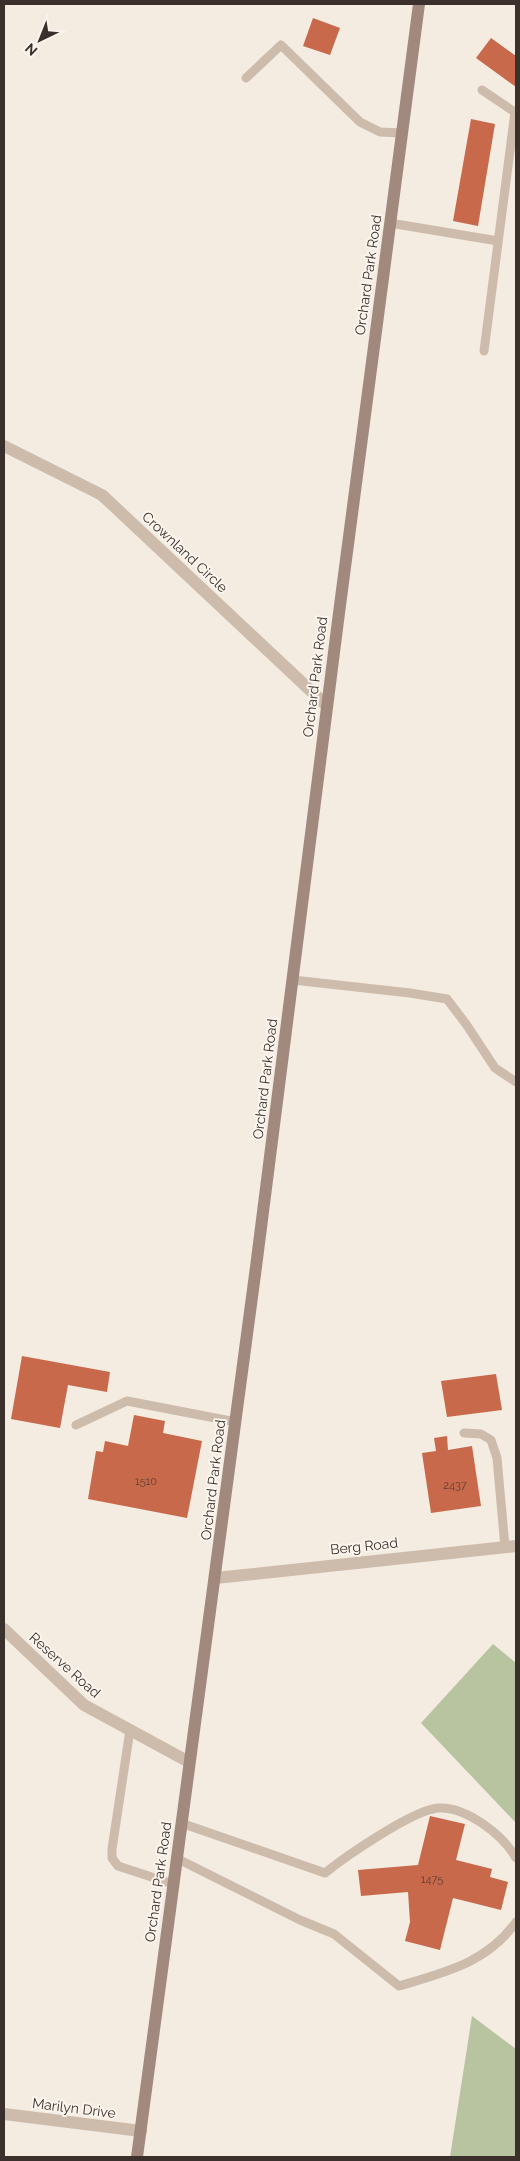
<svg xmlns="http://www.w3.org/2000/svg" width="520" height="2161" font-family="Raleway,sans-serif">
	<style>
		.green { fill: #b8c4a0 }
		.building { fill: #c8694b }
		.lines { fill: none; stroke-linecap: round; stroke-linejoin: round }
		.service { stroke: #cdbbac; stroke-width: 9 }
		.minor { stroke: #cdbbac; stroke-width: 12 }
		.tertiary { stroke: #cdbbac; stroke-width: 12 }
		.secondary { stroke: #a18a7d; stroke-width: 12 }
		.labels { text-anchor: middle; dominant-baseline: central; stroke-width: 4; stroke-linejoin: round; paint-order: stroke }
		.number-label { font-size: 11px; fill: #5e3e33 }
		.street-label { font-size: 14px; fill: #3b302b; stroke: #fbf5ee }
	</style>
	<rect width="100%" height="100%" fill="#f4ebe1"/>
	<path class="green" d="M 493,1644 L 516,1663 L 516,1823 L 421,1723 Z
		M 472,2016 L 516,2049 L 516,2157 L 450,2157 Z"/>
	<path class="building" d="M 313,18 L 340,28 L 330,55 L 303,46 Z
		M 491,38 L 516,56 L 516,87 L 476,58 Z
		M 471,119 L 495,124 L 478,226 L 453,221 Z
		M 22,1356 L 110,1372 L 107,1392 L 68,1385 L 60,1428 L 11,1419 Z
		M 496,1374 L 502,1410 L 447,1417 L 441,1381 Z
		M 134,1415 L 165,1421 L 163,1433 L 202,1441 L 187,1518 L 88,1499 L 96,1451 L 103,1452 L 105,1441 L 128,1446 Z
		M 447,1436 L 448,1450 L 472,1446 L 481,1506 L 431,1513 L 422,1453 L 436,1451 L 434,1438 Z
		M 430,1816 L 465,1824 L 456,1860 L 492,1869 L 490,1877 L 508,1882 L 501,1910 L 453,1898 L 440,1950 L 405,1941 L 410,1922 L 408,1892 L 361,1896 L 358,1870 L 418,1865 Z"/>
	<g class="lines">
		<path class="service" d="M 246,78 L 281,45 L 360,122 L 380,132 L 402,133
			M 482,90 L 516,113
			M 390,223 L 498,241
			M 484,351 L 515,112
			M 293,980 L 410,993 L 447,999 L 466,1024 L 495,1068 L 516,1082
			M 76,1425 L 127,1401 L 236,1422
			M 464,1433 L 481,1434 L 491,1440 L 497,1458 L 505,1547
			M 130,1730 L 112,1849 L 112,1858 L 118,1866 L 173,1884
			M 181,1823 L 325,1873 C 346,1856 413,1810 438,1808 C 466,1806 503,1835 516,1858
			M 176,1858 L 300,1920 L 334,1934 L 399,1986 C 445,1972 487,1963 516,1922"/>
		<path class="minor" d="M 4,446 L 102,495 L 327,706
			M 4,2114 L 141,2131"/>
		<path class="tertiary" d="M 216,1578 L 516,1546
			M 4,1629 L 84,1705 L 189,1762"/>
		<path class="secondary" d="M 137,2157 L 256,1267 L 339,613 L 419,4"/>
	</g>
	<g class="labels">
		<g class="number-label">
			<text x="146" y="1481">1510</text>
			<text x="455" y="1485">2437</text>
			<text x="432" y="1879">1475</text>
		</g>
		<g class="street-label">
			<text transform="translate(368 275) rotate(-82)">Orchard Park Road</text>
			<text transform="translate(185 552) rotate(43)">Crownland Circle</text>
			<text transform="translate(315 677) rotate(-83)">Orchard Park Road</text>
			<text transform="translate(265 1079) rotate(-83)">Orchard Park Road</text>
			<text transform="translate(213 1480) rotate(-83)">Orchard Park Road</text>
			<text transform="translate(364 1546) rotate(-6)">Berg Road</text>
			<text transform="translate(65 1665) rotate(42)">Reserve Road</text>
			<text transform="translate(158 1882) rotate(-82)">Orchard Park Road</text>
			<text transform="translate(74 2108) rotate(7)">Marilyn Drive</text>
		</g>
	</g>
	<rect width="520" height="2161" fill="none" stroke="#3b302b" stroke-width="10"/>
	<g transform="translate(40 40) rotate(223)" stroke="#fbf5ee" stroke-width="4" paint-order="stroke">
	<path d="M0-4L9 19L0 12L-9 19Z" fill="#3b302b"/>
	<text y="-8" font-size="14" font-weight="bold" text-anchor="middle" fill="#3b302b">N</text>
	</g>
</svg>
